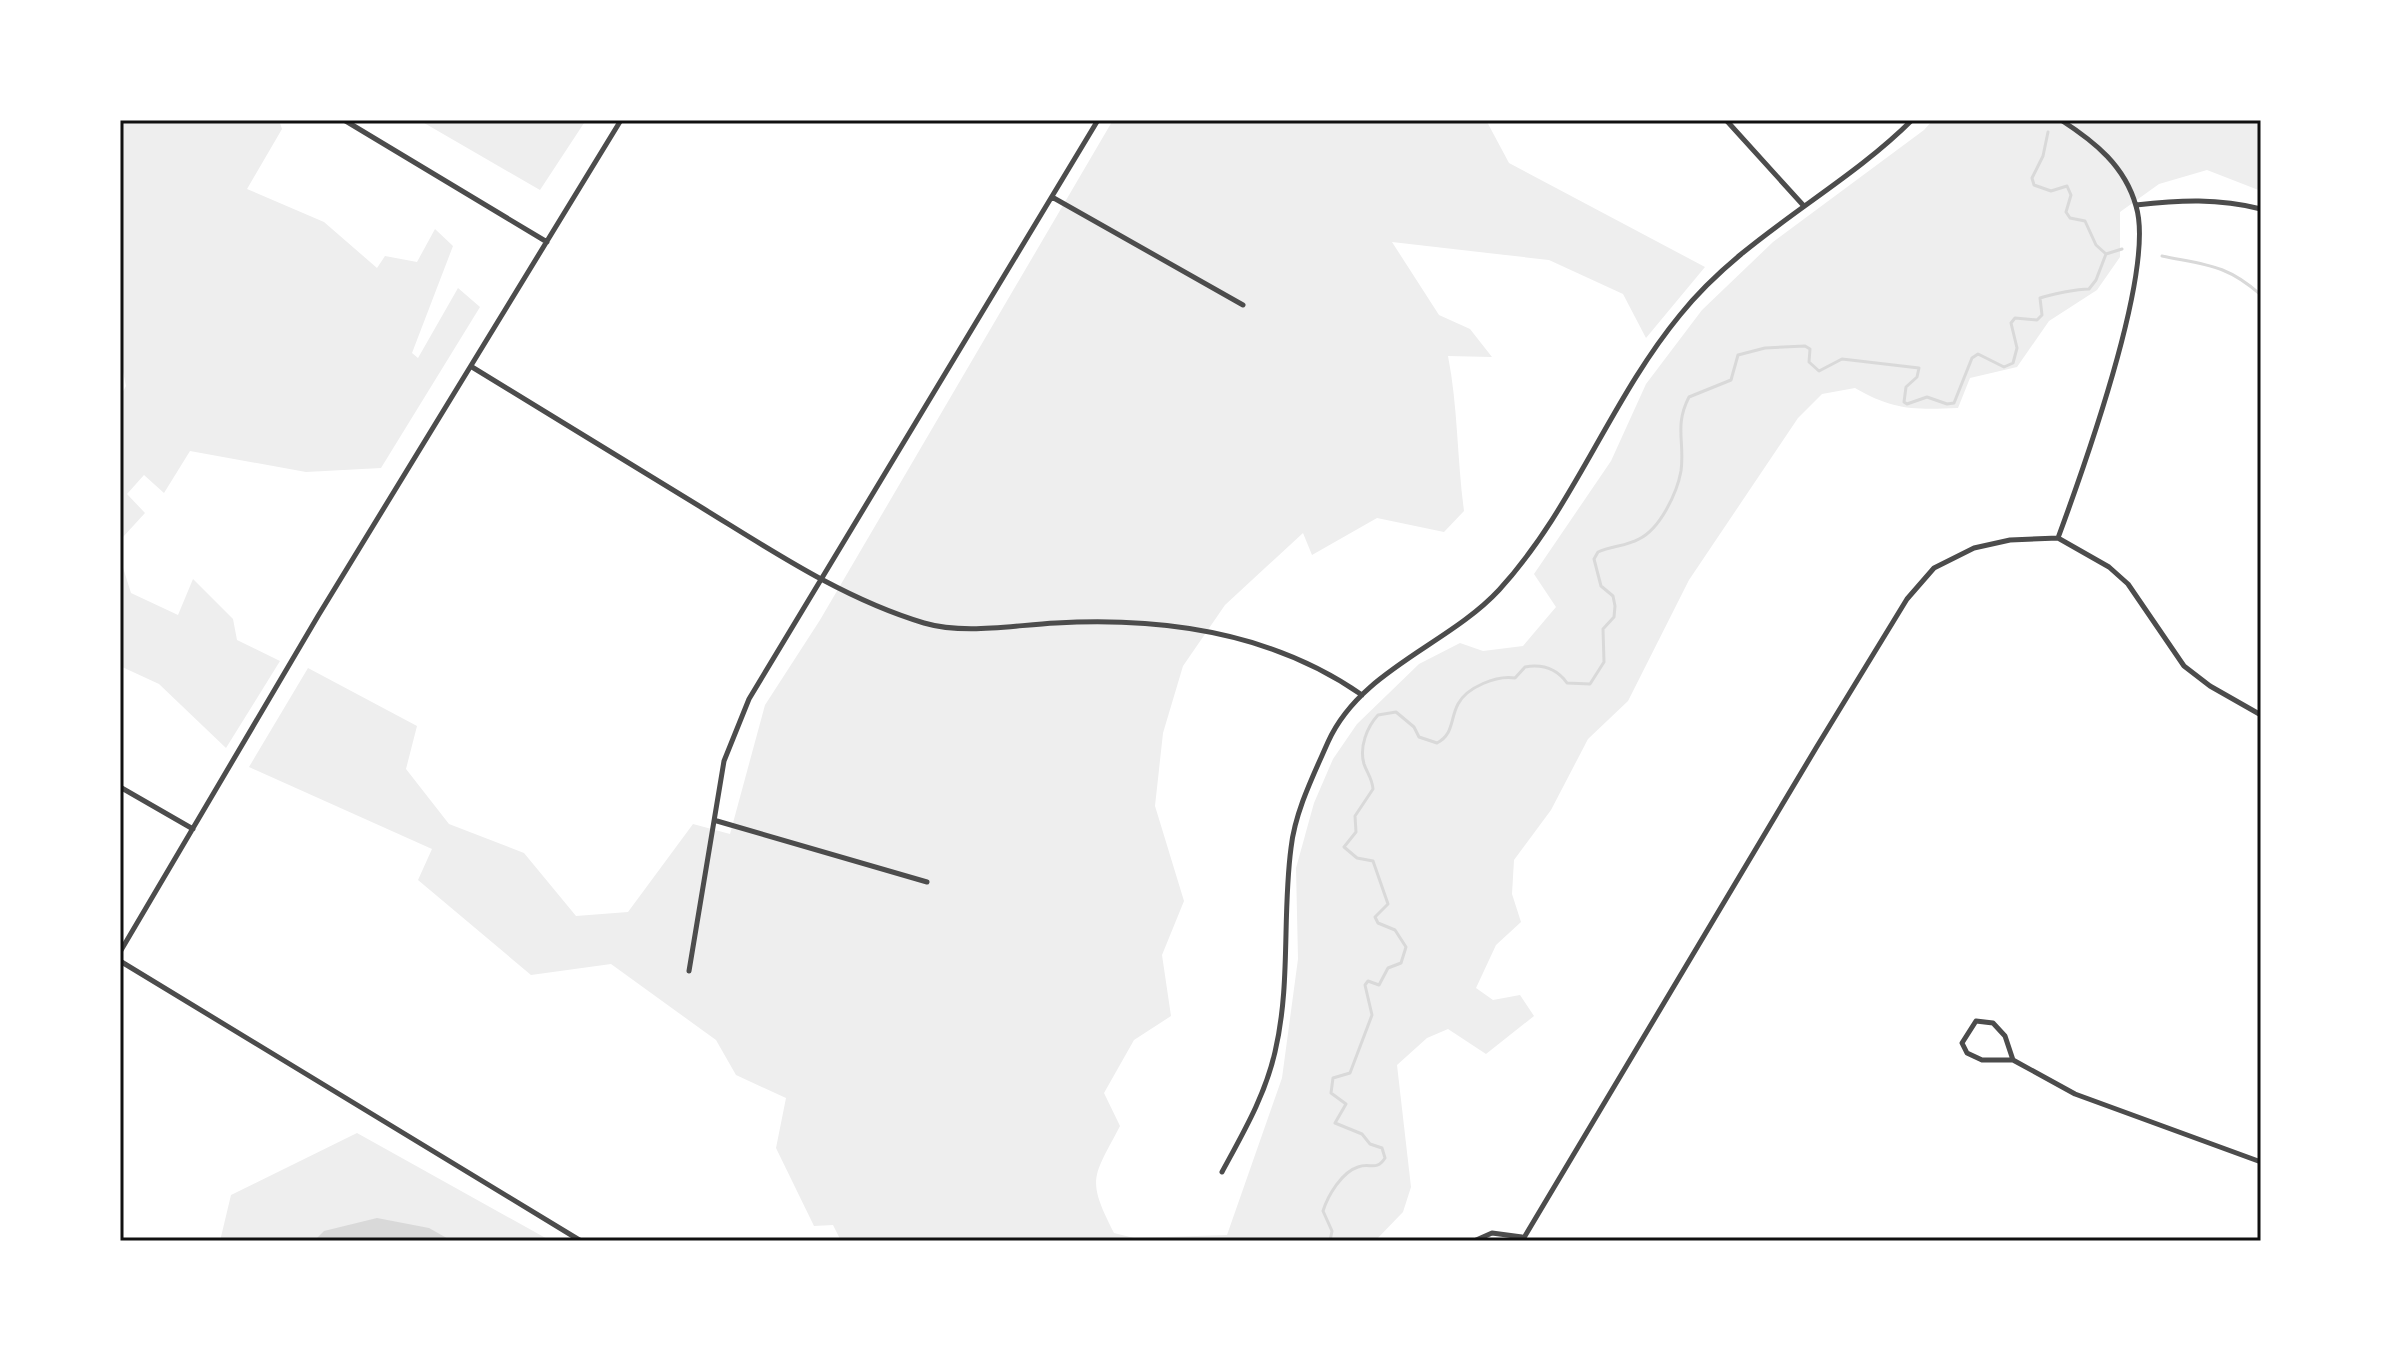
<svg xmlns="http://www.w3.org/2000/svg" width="2381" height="1361" font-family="Signika,sans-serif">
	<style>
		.green { fill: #eee }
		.water { fill: #d9d9d9 }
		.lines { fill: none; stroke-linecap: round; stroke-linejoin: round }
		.stream { stroke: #d9d9d9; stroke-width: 3 }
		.minor { stroke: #4c4c4c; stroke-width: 5 }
		.neatline { fill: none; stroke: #111; stroke-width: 3 }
	</style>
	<rect width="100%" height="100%" fill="#fff"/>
	<path class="green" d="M 120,120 L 279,120 L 282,129 L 247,189 L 324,222 L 377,268 L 385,256 L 417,262 L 435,229 L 453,246 L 412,353 L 418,358 L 458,288 L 480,307 L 381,468 L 306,472 L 190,451 L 164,493 L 144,475 L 127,494 L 145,513 L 123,537 L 120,535 L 120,397 L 126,386 L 120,357 Z
		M 419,120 L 586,120 L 540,190 Z
		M 1113,120 L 1486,120 L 1509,163 L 1705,267 L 1646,338 L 1623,294 L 1549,260 L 1392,242 L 1439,315 L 1470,329 L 1492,357 L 1448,356 C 1458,407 1457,459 1464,511 L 1444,532 L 1377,518 L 1312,555 L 1303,533 L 1225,605 L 1183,666 L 1163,733 L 1155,806 L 1184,901 L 1162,955 L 1171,1016 L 1134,1040 L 1104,1093 L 1120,1126 C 1093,1178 1086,1178 1114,1233 L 1134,1238 L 1227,1235 L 1282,1078 L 1298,959 L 1296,868 L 1314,803 L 1333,759 L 1357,724 L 1419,664 L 1460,643 L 1483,651 L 1523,646 L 1556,607 L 1534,574 L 1611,461 L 1646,384 L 1702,310 L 1773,242 L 1924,130 L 1933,120 L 2261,120 L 2261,191 L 2207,170 L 2159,184 L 2120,212 L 2120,257 L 2097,290 L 2049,321 L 2017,367 L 1970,378 L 1958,408 C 1914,410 1893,410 1855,388 L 1822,394 L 1798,418 L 1689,580 L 1628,701 L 1588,739 L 1551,810 L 1514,860 L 1512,894 L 1521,922 L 1496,945 L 1476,988 L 1493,1000 L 1520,995 L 1534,1016 L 1486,1054 L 1448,1029 L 1427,1038 L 1397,1065 L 1411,1187 L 1403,1212 L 1375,1241 L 841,1241 L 833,1225 L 814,1226 L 776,1148 L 786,1098 L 736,1075 L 716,1040 L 611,964 L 531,975 L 418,880 L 432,849 L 249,767 L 308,668 L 417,726 L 406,769 L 449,824 L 524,853 L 576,916 L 628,912 L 693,824 L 730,834 L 765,705 L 820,620 Z
		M 120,558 L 131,593 L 178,615 L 193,579 L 233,619 L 237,640 L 280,661 L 226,748 L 159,684 L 120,666 Z
		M 357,1133 L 551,1241 L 220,1241 L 231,1195 Z"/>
	<path class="water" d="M 377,1218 L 429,1228 L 452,1241 L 314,1241 L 324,1231 Z"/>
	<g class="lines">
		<path class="stream" d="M 2048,132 L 2043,156 L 2032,178 L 2034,185 L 2051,191 L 2067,186 L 2071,195 L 2066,212 L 2070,218 L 2085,221 L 2096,245 L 2106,254
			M 2106,254 L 2122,249
			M 2162,256 C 2206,265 2226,264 2261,295
			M 1330,1241 L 1332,1231 L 1323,1211 C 1328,1195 1342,1172 1358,1167 C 1370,1162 1376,1172 1385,1158 L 1382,1148 L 1370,1144 L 1362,1134 L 1335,1123 L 1346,1104 L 1331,1093 L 1333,1078 L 1350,1073 L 1372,1015 L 1365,985 L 1368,981 L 1379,985 L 1388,968 L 1401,963 L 1406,947 L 1395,930 L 1378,923 L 1375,917 L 1388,904 L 1373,861 L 1357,858 L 1344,847 L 1356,832 L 1355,816 L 1373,789 C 1372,778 1367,773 1364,764 C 1359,747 1367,727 1378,715 L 1396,712 L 1414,727 L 1419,737 L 1437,743 C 1454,734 1450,719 1458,704 C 1467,687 1497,675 1515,678 L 1525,667 C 1542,664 1557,669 1567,683 L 1590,684 L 1604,662 L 1603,629 L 1614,617 L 1615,606 L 1613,596 L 1601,586 L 1594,559 L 1598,552 C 1611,546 1627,546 1639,539 C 1660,529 1677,493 1681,471 C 1685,442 1674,426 1689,397 L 1731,380 L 1738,355 L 1765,348 L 1805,346 L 1810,349 L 1809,362 L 1819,371 L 1842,359 L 1919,368 L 1917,377 L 1906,387 L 1904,402 L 1907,404 L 1927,397 L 1947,404 L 1954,403 L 1972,358 L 1978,354 L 2004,367 L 2013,363 L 2017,348 L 2011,323 L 2015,318 L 2037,320 L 2042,315 L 2040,298 C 2052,294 2077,289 2089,289 L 2096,280 L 2106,254"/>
		<path class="minor" d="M 344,120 L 547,242
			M 1726,120 L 1803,205
			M 1052,197 L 1243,305
			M 2136,205 C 2180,200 2218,198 2261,209
			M 472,367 C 549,414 627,462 704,509 C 774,552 844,599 924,623 C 965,635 1014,625 1056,623 C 1164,617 1272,632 1362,695
			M 2058,538 C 2083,470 2156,270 2136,206 C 2125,166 2095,142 2061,120
			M 120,787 L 193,829
			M 717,821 L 927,882
			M 120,952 L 318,616 L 621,120
			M 120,961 L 581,1241
			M 689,971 L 724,761 L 749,699 L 1098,120
			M 2013,1060 L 2005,1036 L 1993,1023 L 1976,1021 L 1962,1043 L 1967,1053 L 1982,1060 L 2013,1060 L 2075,1094 L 2261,1162
			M 1222,1172 C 1243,1133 1265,1096 1275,1052 C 1291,984 1282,916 1291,848 C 1295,812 1313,776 1328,742 C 1360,670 1448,645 1499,590 C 1574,508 1610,400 1680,315 C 1744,235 1841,191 1912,120
			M 1474,1241 L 1492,1233 L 1522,1237
			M 1522,1241 L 1816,748 L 1907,599 L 1934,568 L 1974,548 L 2010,540 L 2058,538 L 2109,567 L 2128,584 L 2184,666 L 2210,686 L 2261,715"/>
	</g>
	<rect width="2381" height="1361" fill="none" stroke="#ffffff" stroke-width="244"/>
	<rect x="122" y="122" width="2137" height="1117" class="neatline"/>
</svg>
